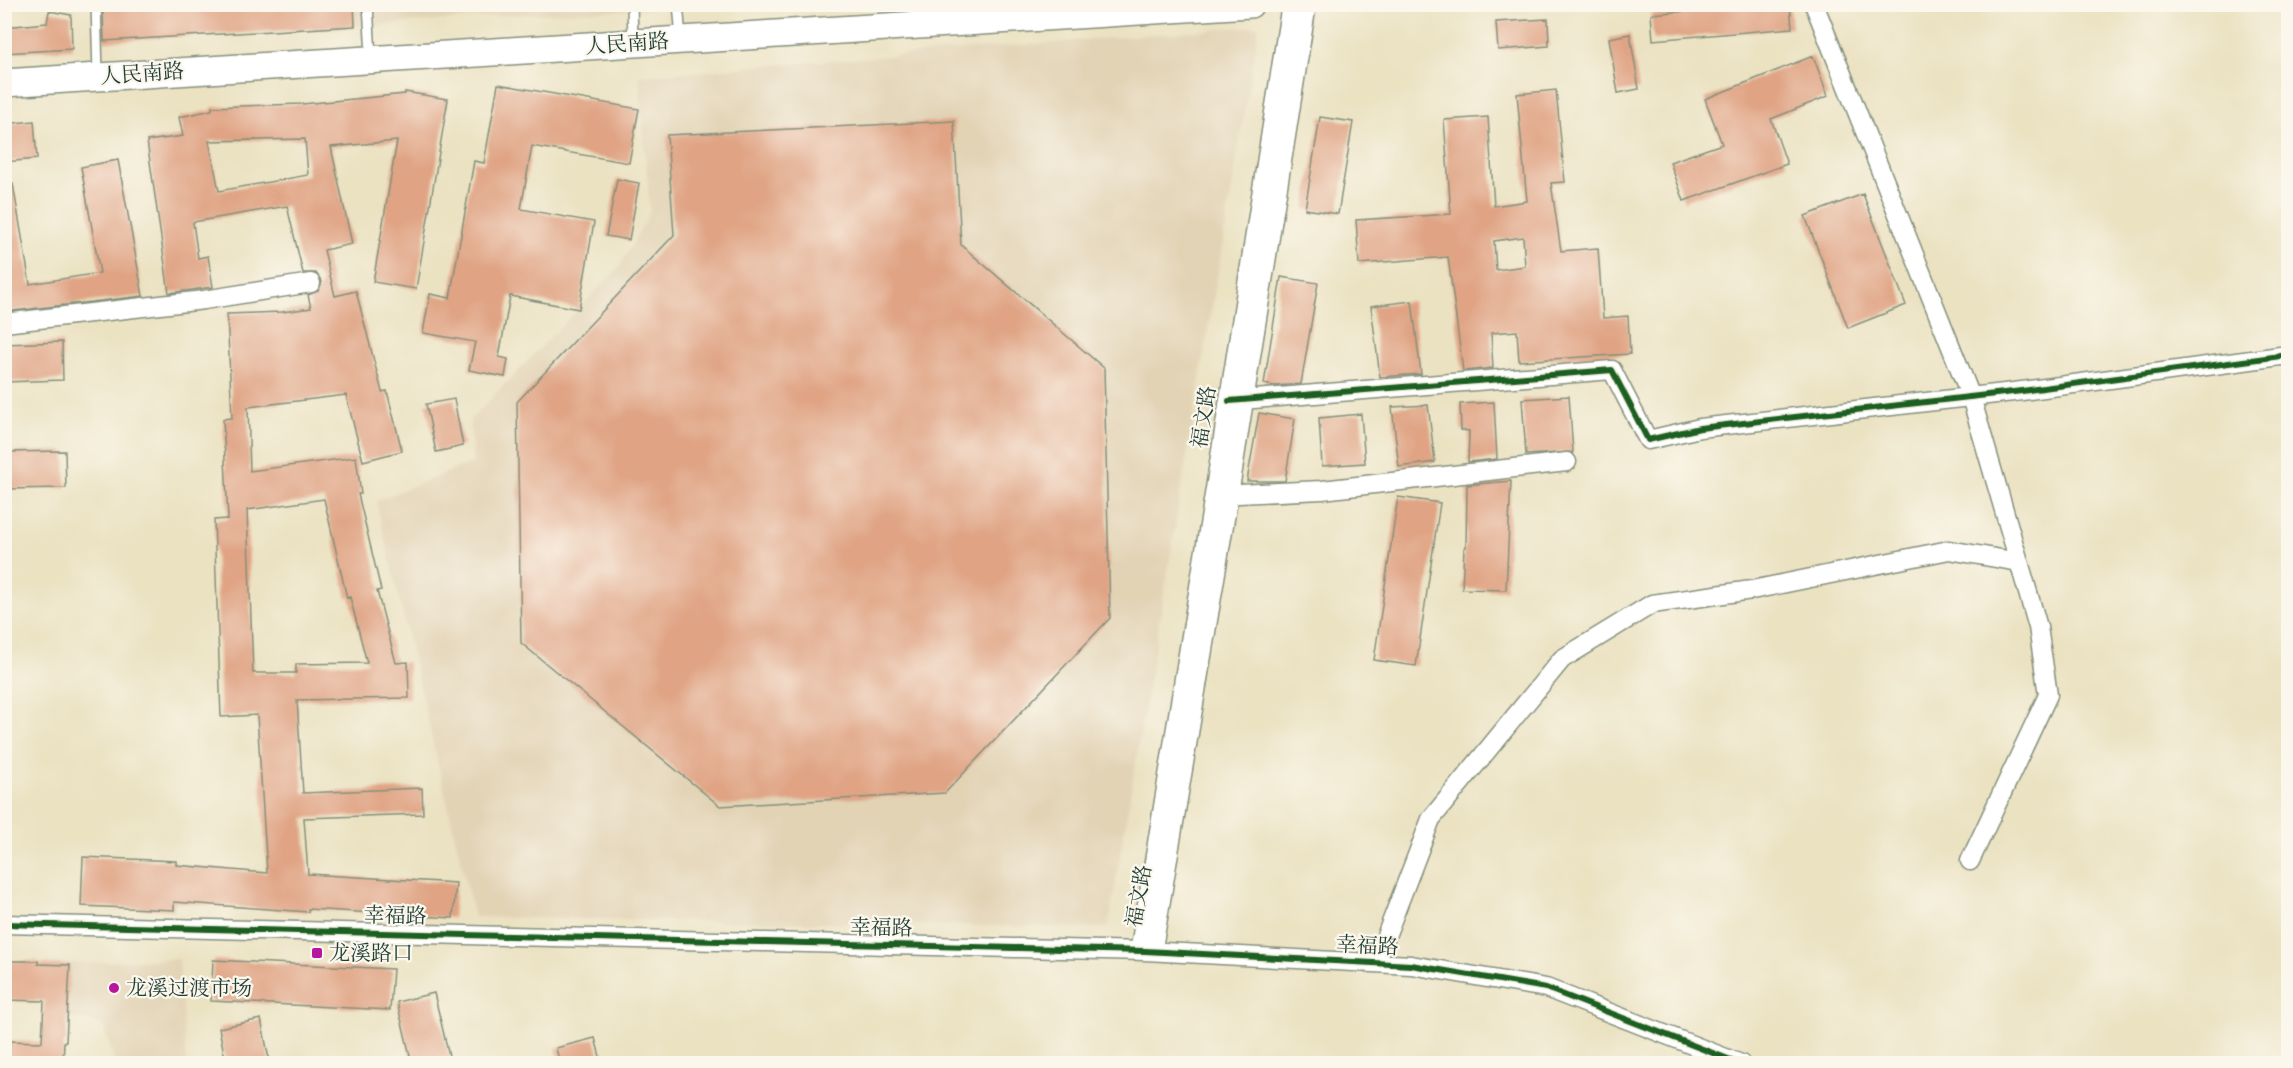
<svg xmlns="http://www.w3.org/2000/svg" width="2293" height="1068" font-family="'IM FELL Double Pica','Noto Serif SC',serif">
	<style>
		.built { fill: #e2d3b5 }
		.building { fill: #e0a485; fill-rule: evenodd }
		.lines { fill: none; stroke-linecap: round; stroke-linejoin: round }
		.service-casing { stroke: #85907b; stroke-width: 12 }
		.minor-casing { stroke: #85907b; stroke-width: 21 }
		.primary-casing { stroke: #85907b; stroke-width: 30 }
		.service { stroke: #fff; stroke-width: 9 }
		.minor { stroke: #fff; stroke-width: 18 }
		.primary { stroke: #fff; stroke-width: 27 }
		.cycleway-casing { stroke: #fbf7ec; stroke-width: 10 }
		.cycleway { stroke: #1b5e20; stroke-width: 6 }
		.poi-dot { fill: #b5179e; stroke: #fbf7ec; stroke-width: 2 }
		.labels { text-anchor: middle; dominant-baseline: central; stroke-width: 4.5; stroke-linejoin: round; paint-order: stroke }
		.street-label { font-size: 21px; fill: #1f3d34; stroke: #fbf7ec }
		.poi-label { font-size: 21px; fill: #1f3d34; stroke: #fbf7ec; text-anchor: start }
	</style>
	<rect width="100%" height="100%" fill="#fbf7ec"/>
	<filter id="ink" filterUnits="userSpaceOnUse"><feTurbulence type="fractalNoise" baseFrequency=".0167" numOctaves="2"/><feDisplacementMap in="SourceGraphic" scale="12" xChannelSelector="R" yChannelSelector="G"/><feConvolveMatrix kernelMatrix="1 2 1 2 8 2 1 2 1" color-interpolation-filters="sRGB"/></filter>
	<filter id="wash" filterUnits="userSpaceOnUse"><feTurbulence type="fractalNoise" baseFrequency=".008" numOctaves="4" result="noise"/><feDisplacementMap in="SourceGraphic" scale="24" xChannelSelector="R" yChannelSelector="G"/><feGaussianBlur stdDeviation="1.35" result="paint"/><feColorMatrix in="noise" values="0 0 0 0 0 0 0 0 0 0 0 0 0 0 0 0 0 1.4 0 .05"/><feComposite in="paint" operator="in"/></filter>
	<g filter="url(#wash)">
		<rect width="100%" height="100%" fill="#ebe2c2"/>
		<path class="built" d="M 673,4 L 673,8 L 514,15 L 369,26 L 94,42 L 92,5 Z
			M 1259,26 L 1108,928 L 474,917 L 376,501 L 473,462 L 470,420 L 620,266 L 650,212 L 639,76 Z
			M 179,959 L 186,1063 L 115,1063 L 103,1025 L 47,1012 L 45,964 Z"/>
		<g id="blocks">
			<path class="building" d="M 178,4 L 354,4 L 355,26 L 104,41 L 103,9 Z
				M 1771,4 L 1790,4 L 1792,28 L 1653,40 L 1651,14 Z
				M 49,11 L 71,15 L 72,49 L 4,53 L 4,27 L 47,23 Z
				M 1548,19 L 1549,46 L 1498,50 L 1496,22 Z
				M 1630,34 L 1639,89 L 1618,93 L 1609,38 Z
				M 1813,56 L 1828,96 L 1771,119 L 1787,164 L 1684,201 L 1670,162 L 1722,144 L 1705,99 Z
				M 498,84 L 639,109 L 629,163 L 532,146 L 521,209 L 594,222 L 579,309 L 510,296 L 499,357 L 508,359 L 505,377 L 469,370 L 475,342 L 423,333 L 430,294 L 450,298 L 474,161 L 484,163 Z
				M 1556,90 L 1565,182 L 1551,183 L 1561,251 L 1598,248 L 1603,318 L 1628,316 L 1630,354 L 1519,361 L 1517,331 L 1491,333 L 1493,368 L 1463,371 L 1448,257 L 1359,264 L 1356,220 L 1451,214 L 1444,120 L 1488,117 L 1494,206 L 1527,201 L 1517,94 ZM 1523,237 L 1525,266 L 1496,270 L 1494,241 Z
				M 405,92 L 448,99 L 416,289 L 373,282 L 397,141 L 331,147 L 352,244 L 324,250 L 335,296 L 356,291 L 382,392 L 387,391 L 402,451 L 363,461 L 346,395 L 248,407 L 250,471 L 356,457 L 361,494 L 358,494 L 381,590 L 377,591 L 396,663 L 408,662 L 409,698 L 297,700 L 303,793 L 422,788 L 423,814 L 304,818 L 308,874 L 456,883 L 453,918 L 308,909 L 308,912 L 174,902 L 174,910 L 81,906 L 83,857 L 176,861 L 176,865 L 267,873 L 257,715 L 221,717 L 214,520 L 228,519 L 223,419 L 232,418 L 227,314 L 282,312 L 311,308 L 308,295 L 318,291 L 322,282 L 316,273 L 303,273 L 287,206 L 193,222 L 198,258 L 208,256 L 213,287 L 169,293 L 147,141 L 183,136 L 179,117 L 212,110 L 212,107 L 302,104 L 405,94 ZM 305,139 L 308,175 L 219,191 L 209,141 ZM 324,499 L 347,598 L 350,597 L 367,663 L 296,664 L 296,673 L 253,673 L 247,510 Z
				M 1320,117 L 1353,122 L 1338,214 L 1305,209 Z
				M 34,121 L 37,159 L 4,162 L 4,124 Z
				M 954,121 L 961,245 L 1104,368 L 1110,618 L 945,793 L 720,806 L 521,643 L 517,402 L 674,235 L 667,135 Z
				M 118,160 L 143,296 L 4,312 L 4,185 L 13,184 L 30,284 L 100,273 L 81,167 Z
				M 617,179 L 639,183 L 629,240 L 606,236 Z
				M 1863,194 L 1906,305 L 1848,328 L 1805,216 Z
				M 1281,277 L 1318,283 L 1301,384 L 1274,386 L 1264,384 Z
				M 1412,301 L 1421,374 L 1380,377 L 1371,306 Z
				M 62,342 L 63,380 L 4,382 L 4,344 Z
				M 1569,396 L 1573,452 L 1526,455 L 1522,399 Z
				M 454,399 L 463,446 L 436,452 L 426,404 Z
				M 1494,402 L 1497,459 L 1468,462 L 1469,431 L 1461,430 L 1460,404 Z
				M 1428,405 L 1435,462 L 1399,467 L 1392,407 Z
				M 1259,413 L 1295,419 L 1285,481 L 1247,481 Z
				M 1361,414 L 1365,463 L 1322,466 L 1319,418 Z
				M 65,451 L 66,488 L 4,489 L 4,452 Z
				M 1511,481 L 1506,590 L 1462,589 L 1464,548 L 1466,547 L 1467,485 Z
				M 1398,497 L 1440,503 L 1416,666 L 1374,660 Z
				M 213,960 L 393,969 L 390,1010 L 211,1001 Z
				M 4,961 L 38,961 L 38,964 L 70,965 L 66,1042 L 64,1042 L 63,1064 L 7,1064 L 7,1041 L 42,1042 L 44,1001 L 4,1000 Z
				M 434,993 L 451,1064 L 412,1064 L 397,1002 Z
				M 261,1019 L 270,1064 L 226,1064 L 219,1028 Z
				M 595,1038 L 602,1064 L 560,1064 L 556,1048 Z"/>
		</g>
	</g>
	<g filter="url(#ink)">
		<use href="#blocks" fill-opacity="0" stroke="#85907b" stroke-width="1.5"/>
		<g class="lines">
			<defs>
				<path id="service" d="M 96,4 L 98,74
					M 368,4 L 371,56
					M 409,4 L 415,4
					M 632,4 L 633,41
					M 678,4 L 681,38"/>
				<path id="minor" d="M 1814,4 L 1971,397 L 2038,627 L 2048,695 L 1970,861
					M 4,323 L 204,300 L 311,283
					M 1229,401 L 1612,370 L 1648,440 L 1700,428 L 2022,391 L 2288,355
					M 1219,495 L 1322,490 L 1567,462
					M 4,924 L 1145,951 L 1411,965 L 1546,988 L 1741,1064
					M 1145,951 L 1154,942 L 1229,495 L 1307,4
					M 1145,951 L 1141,941 L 1214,495 L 1291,4
					M 1376,962 L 1431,819 L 1562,659 L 1652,604 L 1752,590 L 1949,550 L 2019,562"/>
				<path id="primary" d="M 4,83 L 1250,4"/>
			</defs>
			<use href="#service" class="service-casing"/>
			<use href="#minor" class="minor-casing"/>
			<use href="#primary" class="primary-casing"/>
			<use href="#service" class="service"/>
			<use href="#minor" class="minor"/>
			<use href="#primary" class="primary"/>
			<defs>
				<path id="cycleway" d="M 1229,401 L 1612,370 L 1648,440 L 1700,428 L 2022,391 L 2288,355
					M 4,924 L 1145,951 L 1411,965 L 1546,988 L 1741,1064"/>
			</defs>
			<use href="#cycleway" class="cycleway-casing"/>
			<use href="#cycleway" class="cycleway"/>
		</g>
	</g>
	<g class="poi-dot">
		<rect x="311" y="947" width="12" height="12" rx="3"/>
		<circle cx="114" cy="988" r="6"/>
	</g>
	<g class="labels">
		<g class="street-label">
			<text transform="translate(627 44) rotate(-4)">人民南路</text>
			<text transform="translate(142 74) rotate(-4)">人民南路</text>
			<text transform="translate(1204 417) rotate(-81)">福文路</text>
			<text transform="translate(1139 896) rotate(-80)">福文路</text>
			<text transform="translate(395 916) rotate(1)">幸福路</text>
			<text transform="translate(881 928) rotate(1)">幸福路</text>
			<text transform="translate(1367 946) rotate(3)">幸福路</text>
		</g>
		<g class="poi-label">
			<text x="329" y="953">龙溪路口</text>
			<text x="126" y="988">龙溪过渡市场</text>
		</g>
	</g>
	<rect width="2293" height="1068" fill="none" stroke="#fbf7ec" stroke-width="24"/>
</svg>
